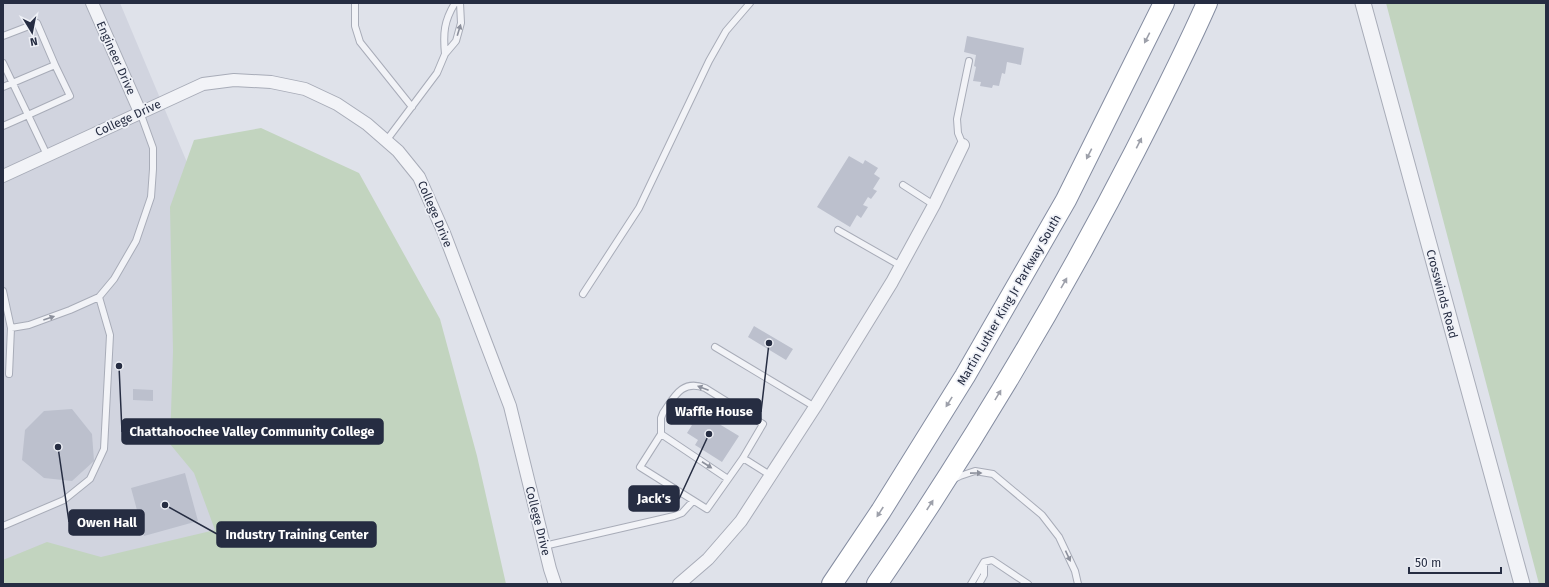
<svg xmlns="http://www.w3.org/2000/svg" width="1549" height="587" font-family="'Fira Sans',sans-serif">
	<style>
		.built { fill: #d1d4df }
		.green { fill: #c2d4bf }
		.building { fill: #bcc0cd }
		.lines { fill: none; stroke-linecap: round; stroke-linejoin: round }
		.service-casing { stroke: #a8acb8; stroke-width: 8 }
		.minor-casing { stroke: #a8acb8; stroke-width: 14 }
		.tertiary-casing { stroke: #a8acb8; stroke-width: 17 }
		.trunk-casing { stroke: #858da1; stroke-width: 22 }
		.service { stroke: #f2f3f7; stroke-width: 6 }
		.minor { stroke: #f2f3f7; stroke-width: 12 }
		.tertiary { stroke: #f2f3f7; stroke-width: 15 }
		.trunk { stroke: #fff; stroke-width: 20 }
		.oneway { fill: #8c909c }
		.oneway2 { fill: #9da0aa }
		.labels { text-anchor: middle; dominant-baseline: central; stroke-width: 3.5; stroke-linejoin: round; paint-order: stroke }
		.street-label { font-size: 12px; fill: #262d42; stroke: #eff1f7 }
		.leader { fill: none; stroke: #262d42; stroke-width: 1.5 }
		.callout-dot { fill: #262d42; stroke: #eff1f7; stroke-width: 1.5 }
		.callout { fill: #262d42; stroke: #262d42; stroke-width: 1.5 }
		.callout-label { font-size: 13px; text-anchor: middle; font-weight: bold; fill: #fff }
	</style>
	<rect width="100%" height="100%" fill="#dfe2ea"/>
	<path class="built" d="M 3,3 L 120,3 L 202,198 L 270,534 L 3,584 Z"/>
	<path class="green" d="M 1386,3 L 1546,3 L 1546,584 L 1539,584 Z
		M 261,128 L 359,173 L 440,319 L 477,456 L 506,584 L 3,584 L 3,560 L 47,542 L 101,557 L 215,530 L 194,473 L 170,444 L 173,351 L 170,207 L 194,140 Z"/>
	<path class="building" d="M 967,36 L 1024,48 L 1021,65 L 1007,62 L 1005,74 L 1002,73 L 999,86 L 993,85 L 992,88 L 980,86 L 981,82 L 973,81 L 976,67 L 974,66 L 976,55 L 964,52 Z
		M 849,156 L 863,164 L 865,160 L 878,168 L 874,174 L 880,178 L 873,189 L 877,191 L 871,199 L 868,197 L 863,205 L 868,207 L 861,218 L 857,215 L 850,227 L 817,207 Z
		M 754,326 L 793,349 L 786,360 L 748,337 Z
		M 133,389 L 153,390 L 153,401 L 133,400 Z
		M 72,409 L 92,434 L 94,461 L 72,481 L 44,478 L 22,460 L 25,430 L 44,411 Z
		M 691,410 L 704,419 L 706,416 L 739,436 L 722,462 L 695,445 L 698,440 L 687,433 L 692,425 L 684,420 Z
		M 185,473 L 198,521 L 144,536 L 131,488 Z"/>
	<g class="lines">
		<defs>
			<path id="service" d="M 355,3 L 355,26 L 360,42 L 412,107
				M 3,36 L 37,23 L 55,65 L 70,96 L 28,115 L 47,155
				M 445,54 C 443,33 444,21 455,3
				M 3,63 L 28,115 L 3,126
				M 3,87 L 55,65
				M 386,141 L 437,73 L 445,54 L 456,41 L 461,23 L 460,3
				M 963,145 L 958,133 L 957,119 L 969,61
				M 903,185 L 934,205
				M 838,230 L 901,266
				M 3,291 L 11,328 L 9,374
				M 583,294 L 639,208 L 709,61 L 726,31 L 750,3
				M 11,328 L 29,325 L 70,310 L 99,297 L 114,279 L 136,241 L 151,197 L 153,169 L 153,148 L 140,112
				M 715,347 L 815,407
				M 661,434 L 640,467 L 707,509 L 743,458 L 763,424 L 705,388 C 682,379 674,397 663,413 L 661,418 L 661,434 L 728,479
				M 743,458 L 770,475
				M 954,479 L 960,476 L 975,471 L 993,474 L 1042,515 L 1059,537 L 1075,571 L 1078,584
				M 3,526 L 64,500 L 90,479 L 104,449 L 110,335 L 99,297
				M 544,546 L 674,516 L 682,513 L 693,501
				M 971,584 L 984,562 L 992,560 L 1028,584
				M 979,584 L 984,575 L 984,563"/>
			<path id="minor" d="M 92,3 L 140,112
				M 3,176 L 203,84 L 234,80 L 271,82 L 305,89 L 337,104 L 367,124 L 398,151 L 419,177 L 444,233 L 510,406 L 550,569 L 555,584
				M 679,584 L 708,559 L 741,521 L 815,407 L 892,282 L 934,205 L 963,145"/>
			<path id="tertiary" d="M 1363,3 L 1522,584"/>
			<path id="trunk" d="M 832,584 L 881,511 L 965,376 L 1066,200 L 1164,3
				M 877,584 C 972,445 1058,301 1135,151 C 1160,102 1185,53 1207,3"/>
		</defs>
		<use href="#service" class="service-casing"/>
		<use href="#minor" class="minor-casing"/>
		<use href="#tertiary" class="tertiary-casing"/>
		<use href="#trunk" class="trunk-casing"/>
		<use href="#service" class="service"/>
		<use href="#minor" class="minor"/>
		<use href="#tertiary" class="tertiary"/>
		<use href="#trunk" class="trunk"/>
	</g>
	<defs><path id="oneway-solid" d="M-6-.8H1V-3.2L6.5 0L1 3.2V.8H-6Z"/></defs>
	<g class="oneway">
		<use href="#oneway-solid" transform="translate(459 30) rotate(-73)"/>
		<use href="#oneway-solid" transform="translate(49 318) rotate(-19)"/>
		<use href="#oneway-solid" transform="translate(703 388) rotate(-159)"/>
		<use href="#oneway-solid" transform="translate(707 465) rotate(33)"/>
		<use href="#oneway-solid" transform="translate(976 473) rotate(-1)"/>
		<use href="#oneway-solid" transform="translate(1068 556) rotate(65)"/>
	</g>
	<g class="oneway2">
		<use href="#oneway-solid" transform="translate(1147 38) rotate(117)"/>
		<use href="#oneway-solid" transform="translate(1139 143) rotate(-63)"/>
		<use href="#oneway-solid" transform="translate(1089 154) rotate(117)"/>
		<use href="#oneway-solid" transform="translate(1064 283) rotate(-60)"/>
		<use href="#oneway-solid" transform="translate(998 395) rotate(-59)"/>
		<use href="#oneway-solid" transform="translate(949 402) rotate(122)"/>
		<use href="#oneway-solid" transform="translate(930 505) rotate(-57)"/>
		<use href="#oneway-solid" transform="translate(880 512) rotate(123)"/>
	</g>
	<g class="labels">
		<g class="street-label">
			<text transform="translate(116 58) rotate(66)">Engineer Drive</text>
			<text transform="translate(128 118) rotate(-25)">College Drive</text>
			<text transform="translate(435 214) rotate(67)">College Drive</text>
			<text transform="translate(1442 294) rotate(75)">Crosswinds Road</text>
			<text transform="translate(1009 300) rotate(-60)">Martin Luther King Jr Parkway South</text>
			<text transform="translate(538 521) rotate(76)">College Drive</text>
		</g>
	</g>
	<path class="leader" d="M769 343L761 412M119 366L122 432M709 434L679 499M58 447L69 522M165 505L217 534"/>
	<g class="callout-dot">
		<circle cx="769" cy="343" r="4"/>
		<circle cx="119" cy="366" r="4"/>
		<circle cx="709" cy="434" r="4"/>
		<circle cx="58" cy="447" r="4"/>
		<circle cx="165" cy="505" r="4"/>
	</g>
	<g class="callout">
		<rect x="667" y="399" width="94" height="25" rx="4"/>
		<rect x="122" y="419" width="261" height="25" rx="4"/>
		<rect x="629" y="486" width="50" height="25" rx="4"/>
		<rect x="69" y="510" width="75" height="25" rx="4"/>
		<rect x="217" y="522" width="159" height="25" rx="4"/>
	</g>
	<g class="callout-label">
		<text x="714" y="416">Waffle House</text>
		<text x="252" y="436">Chattahoochee Valley Community College</text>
		<text x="654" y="503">Jack's</text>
		<text x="107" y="527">Owen Hall</text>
		<text x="297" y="539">Industry Training Center</text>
	</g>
	<rect width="1549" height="587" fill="none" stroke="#262d42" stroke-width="8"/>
	<g transform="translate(32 32) rotate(170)" stroke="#eff1f7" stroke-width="3" paint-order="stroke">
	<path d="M0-3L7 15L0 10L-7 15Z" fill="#262d42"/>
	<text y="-6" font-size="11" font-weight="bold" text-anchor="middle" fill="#262d42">N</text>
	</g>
	<path d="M1409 567v6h92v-6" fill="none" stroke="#262d42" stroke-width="2"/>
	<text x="1415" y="567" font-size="12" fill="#262d42" stroke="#eff1f7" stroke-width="3" paint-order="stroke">50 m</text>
</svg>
